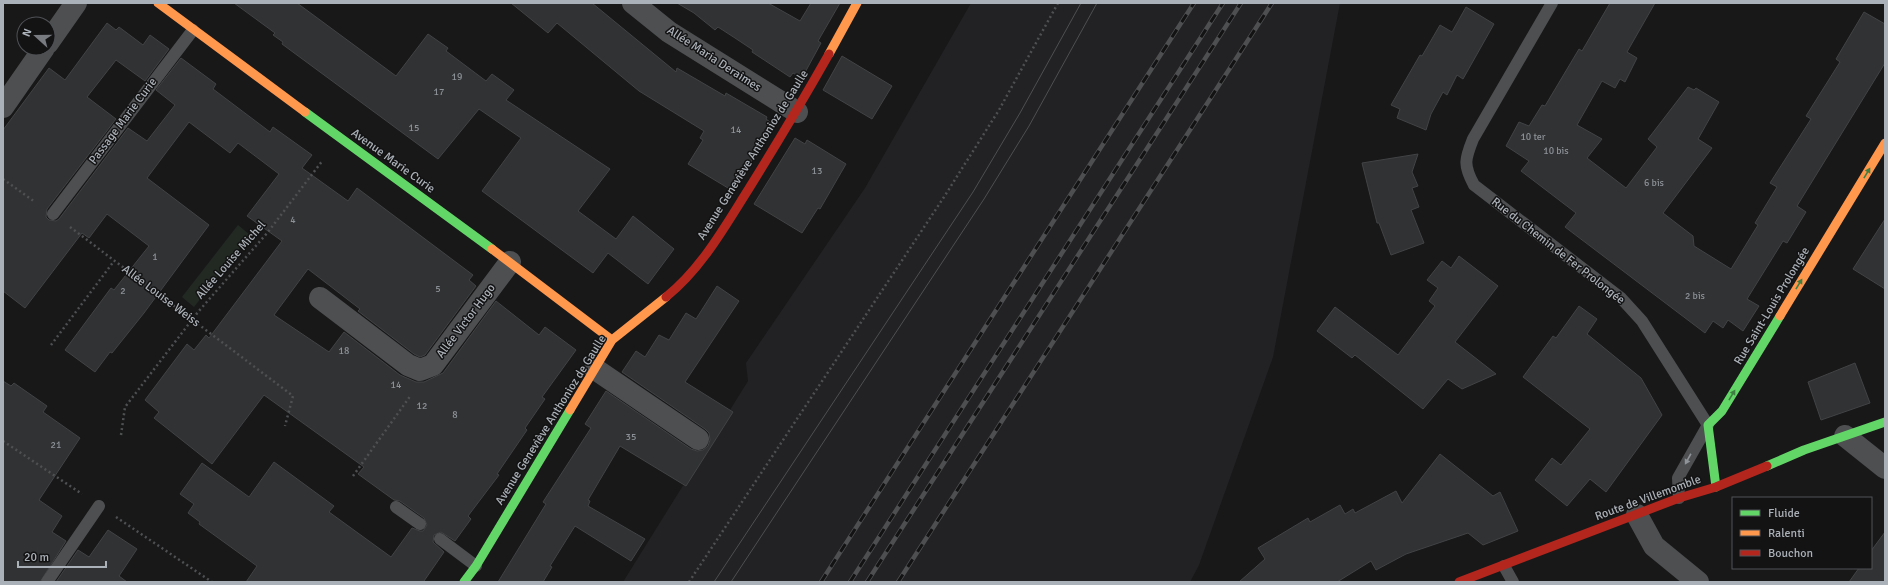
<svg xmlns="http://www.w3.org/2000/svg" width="1888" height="585" font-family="Signika,sans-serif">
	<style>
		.built { fill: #222224 }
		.green { fill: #222923 }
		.building { fill: #313233; stroke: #414345 }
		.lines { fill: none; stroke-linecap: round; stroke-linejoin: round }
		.path { stroke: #4e5052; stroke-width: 2.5; stroke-dasharray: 2 3; stroke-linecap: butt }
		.lane { stroke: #4d4f51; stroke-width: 12 }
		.street { stroke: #4d4f51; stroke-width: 22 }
		.fast { stroke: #63d668; stroke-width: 9 }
		.slow { stroke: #ff974d; stroke-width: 9 }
		.jam { stroke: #b3261e; stroke-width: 9 }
		.tram { stroke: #4e4f51; stroke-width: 1 }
		.rail-casing { stroke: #4e4f51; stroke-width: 4.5 }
		.rail { stroke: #131314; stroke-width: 3; stroke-dasharray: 9; stroke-linecap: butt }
		.oneway { fill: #3f7e42 }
		.oneway2 { fill: #8f9499 }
		.labels { text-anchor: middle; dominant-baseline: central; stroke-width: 3; stroke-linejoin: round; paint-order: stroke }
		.number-label { font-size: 10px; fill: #8c9197 }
		.street-label { font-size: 12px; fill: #abb1b8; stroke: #131314 }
	</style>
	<rect width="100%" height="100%" fill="#181819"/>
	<path class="built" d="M 971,3 L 1340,3 L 1273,357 L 1199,565 L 1190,582 L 623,582 L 748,381 L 746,363 L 865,188 Z"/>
	<path class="green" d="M 238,225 L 250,235 L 194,307 L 182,297 Z"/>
	<path class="building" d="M 234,3 L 297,3 L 396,76 L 428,34 L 448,48 L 446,51 L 486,81 L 492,74 L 514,90 L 506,100 L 610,169 L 578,211 L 616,239 L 633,216 L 674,249 L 648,284 L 608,253 L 593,273 L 482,191 L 521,138 L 479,109 L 438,159 L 282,44 L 283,42 L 273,35 L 275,33 Z
		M 511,3 L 592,3 L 676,72 L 677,68 L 725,96 L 726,93 L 767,117 L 766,119 L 774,125 L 733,191 L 688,164 L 703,140 L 700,138 L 704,131 L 639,91 L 557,23 L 548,33 Z
		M 677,3 L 768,3 L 800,21 L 811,3 L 840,3 L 818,41 L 821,43 L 802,78 L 793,73 L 790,77 L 752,52 L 753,50 L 735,38 L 718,27 L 715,30 L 694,13 Z
		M 1610,3 L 1655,3 L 1627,52 L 1637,58 L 1625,82 L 1620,79 L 1615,88 L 1602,81 L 1577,125 L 1602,139 L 1587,158 L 1626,188 L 1657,147 L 1648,139 L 1688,87 L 1694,90 L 1696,88 L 1719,102 L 1698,139 L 1712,148 L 1663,213 L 1693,236 L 1694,246 L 1731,269 L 1758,225 L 1755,223 L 1777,187 L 1770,183 L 1811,119 L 1806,116 L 1840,62 L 1836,59 L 1864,12 L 1885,24 L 1885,63 L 1797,206 L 1806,212 L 1787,243 L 1783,241 L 1747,299 L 1759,306 L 1743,331 L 1728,320 L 1723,328 L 1713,321 L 1705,333 L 1565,227 L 1576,213 L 1521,171 L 1529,161 L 1506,146 L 1519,122 L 1529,126 L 1542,105 L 1545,106 L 1579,49 L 1582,51 Z
		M 1466,7 L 1494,24 L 1463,79 L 1457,75 L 1447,95 L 1443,92 L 1431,114 L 1426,130 L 1397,118 L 1400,109 L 1391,105 L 1420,55 L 1422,56 L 1440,25 L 1452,32 Z
		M 107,23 L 116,30 L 119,27 L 143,45 L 150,35 L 169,49 L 145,81 L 116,60 L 87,97 L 116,119 L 47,209 L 46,217 L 49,220 L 56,221 L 59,219 L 128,128 L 147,141 L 175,105 L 156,90 L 181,58 L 216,84 L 213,89 L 270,132 L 273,127 L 312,155 L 302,168 L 348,201 L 357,188 L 473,275 L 469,280 L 476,286 L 425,355 L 420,357 L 414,354 L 358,311 L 360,309 L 308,269 L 274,315 L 329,352 L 344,332 L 400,375 L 416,382 L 424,382 L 443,373 L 496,301 L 539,335 L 545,327 L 576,350 L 542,397 L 545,399 L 525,428 L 527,430 L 497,474 L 499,475 L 468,516 L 471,519 L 455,541 L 441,532 L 434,535 L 433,542 L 444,552 L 424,581 L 426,582 L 246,582 L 257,566 L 199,524 L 200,522 L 188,513 L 194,504 L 180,494 L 202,463 L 249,497 L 274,462 L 334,506 L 329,512 L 391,557 L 412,528 L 420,531 L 423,531 L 427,525 L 424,518 L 400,501 L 394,500 L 358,474 L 364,467 L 264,395 L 212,464 L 154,418 L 159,412 L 145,400 L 187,344 L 194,350 L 206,335 L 209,338 L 282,241 L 247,216 L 279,174 L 238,143 L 230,153 L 189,122 L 147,178 L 209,225 L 144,313 L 112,353 L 110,352 L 95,372 L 65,350 L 111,288 L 114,290 L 149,246 L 107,214 L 89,238 L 82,233 L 25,308 L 3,291 L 3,130 L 49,68 L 65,80 Z
		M 842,56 L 892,86 L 872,119 L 823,90 Z
		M 795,138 L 805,144 L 807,140 L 846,164 L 820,209 L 818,208 L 802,233 L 754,204 Z
		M 1418,154 L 1412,172 L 1418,186 L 1412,188 L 1419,207 L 1411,210 L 1424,243 L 1391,255 L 1379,223 L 1377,223 L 1362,163 Z
		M 1885,219 L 1885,289 L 1853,269 Z
		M 1459,256 L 1498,286 L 1455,342 L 1496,374 L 1462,389 L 1448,379 L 1423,409 L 1355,355 L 1352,358 L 1317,331 L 1335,307 L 1398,355 L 1435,306 L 1429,301 L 1438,288 L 1427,280 L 1442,261 L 1451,268 Z
		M 717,286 L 739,301 L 685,382 L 733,412 L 686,486 L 620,446 L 588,500 L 590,501 L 588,506 L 645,539 L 631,561 L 575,526 L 550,566 L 552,567 L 543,582 L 498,582 L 546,504 L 543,502 L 591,428 L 585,424 L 606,391 L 691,449 L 697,451 L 703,450 L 708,446 L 710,440 L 709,433 L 705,429 L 622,372 L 636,351 L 645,357 L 659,335 L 669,340 L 686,313 L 696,319 Z
		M 1579,306 L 1597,319 L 1587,334 L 1641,378 L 1662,415 L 1606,492 L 1590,479 L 1567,506 L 1535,480 L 1552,458 L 1561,465 L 1590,429 L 1523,377 L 1553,336 L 1556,338 Z
		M 1855,363 L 1870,403 L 1821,420 L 1808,382 Z
		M 3,381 L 11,386 L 14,383 L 47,406 L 43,412 L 80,438 L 39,500 L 62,516 L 52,532 L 66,541 L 40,582 L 3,582 Z
		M 1440,454 L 1493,496 L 1500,492 L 1518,531 L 1483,545 L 1468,533 L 1406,554 L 1376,570 L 1371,561 L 1337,582 L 1239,582 L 1265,559 L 1258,548 L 1308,518 L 1310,522 L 1340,505 L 1345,514 L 1353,509 L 1355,513 L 1396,491 L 1402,503 Z
		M 108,530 L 137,549 L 119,576 L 127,582 L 56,582 L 78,550 L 89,557 Z
		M 1885,532 L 1885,582 L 1849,582 L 1859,568 L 1871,568 L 1871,551 Z"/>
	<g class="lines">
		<path class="path" d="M 3,179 L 35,202
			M 70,227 L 293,396 L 285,426
			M 51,345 L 114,261
			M 121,435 L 125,407 L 198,312 L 268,232 L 323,160
			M 3,441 L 82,494
			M 353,476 L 411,395
			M 116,517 L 212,582
			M 689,582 L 944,197 L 999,110 L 1058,3"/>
		<path class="lane" d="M 1552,3 L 1473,139 C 1465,159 1463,165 1474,185 L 1621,298 L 1642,321 L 1708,425 L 1678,478 L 1679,498
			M 53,214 L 193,30
			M 396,507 L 420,524
			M 440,539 L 476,566
			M 1504,566 L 1513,582
			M 47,582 L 99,506"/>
		<path class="street" d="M 633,3 L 669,32 L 797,112
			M 48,43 L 76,3
			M 3,107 L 44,48
			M 320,298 L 408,365 L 420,370 L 433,365 L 510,262
			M 595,369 L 698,439
			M 1845,436 L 1885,468
			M 1637,515 L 1654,546 L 1698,582"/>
		<path class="fast" d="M 305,112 L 492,249
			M 1767,466 L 1804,450 L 1885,422
			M 1716,487 L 1708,425 L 1722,411 L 1780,316
			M 464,582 L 476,566 L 570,410"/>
		<path class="slow" d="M 158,3 L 305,112
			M 829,54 L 857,3
			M 492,249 L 612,340
			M 1780,316 L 1885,143
			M 570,410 L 612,340 L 666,297"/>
		<path class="jam" d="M 666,297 C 701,269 724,228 748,190 C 776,145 803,100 829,54
			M 1459,582 L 1679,498 L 1716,487 L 1767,466"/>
		<path class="tram" d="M 714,582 L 973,192 L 1020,113 L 1081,3
			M 731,582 L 984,199 L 1029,126 L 1097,3"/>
		<defs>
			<path id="rail" d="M 821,582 L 1194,3
				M 850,582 L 1223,3
				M 867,582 L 1241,3
				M 898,582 L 1272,3"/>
		</defs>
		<use href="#rail" class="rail-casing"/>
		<use href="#rail" class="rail"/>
	</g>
	<defs><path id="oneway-solid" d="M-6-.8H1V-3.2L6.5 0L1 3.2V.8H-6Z"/></defs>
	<g class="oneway">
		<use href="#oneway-solid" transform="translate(1867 173) rotate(-59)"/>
		<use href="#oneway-solid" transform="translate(1799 284) rotate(-59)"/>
		<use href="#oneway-solid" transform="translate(1732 395) rotate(-59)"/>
	</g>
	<use class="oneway2" href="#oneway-solid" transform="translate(1688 459) rotate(119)"/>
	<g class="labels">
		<g class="number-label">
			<text x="457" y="77">19</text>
			<text x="439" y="92">17</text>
			<text x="414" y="128">15</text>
			<text x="736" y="130">14</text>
			<text x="1533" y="137">10 ter</text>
			<text x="1556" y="151">10 bis</text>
			<text x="817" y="171">13</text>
			<text x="1654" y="183">6 bis</text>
			<text x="293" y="220">4</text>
			<text x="155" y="257">1</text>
			<text x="438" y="289">5</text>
			<text x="123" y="291">2</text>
			<text x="1695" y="296">2 bis</text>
			<text x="344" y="351">18</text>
			<text x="396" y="385">14</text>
			<text x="422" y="406">12</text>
			<text x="455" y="415">8</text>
			<text x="631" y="437">35</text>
			<text x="56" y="445">21</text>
		</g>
		<g class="street-label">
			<text transform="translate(714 59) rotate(33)">Allée Maria Deraimes</text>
			<text transform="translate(123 121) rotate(-53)">Passage Marie Curie</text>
			<text transform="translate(753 155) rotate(-58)">Avenue Geneviève Anthonioz de Gaulle</text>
			<text transform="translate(393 161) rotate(36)">Avenue Marie Curie</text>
			<text transform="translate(1558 251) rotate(38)">Rue du Chemin de Fer Prolongée</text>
			<text transform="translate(231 260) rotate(-49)">Allée Louise Michel</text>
			<text transform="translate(161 296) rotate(37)">Allée Louise Weiss</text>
			<text transform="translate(1772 306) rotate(-59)">Rue Saint-Louis Prolongée</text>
			<text transform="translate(466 321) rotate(-53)">Allée Victor Hugo</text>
			<text transform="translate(551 420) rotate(-58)">Avenue Geneviève Anthonioz de Gaulle</text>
			<text transform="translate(1648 498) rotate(-20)">Route de Villemomble</text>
		</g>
	</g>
	<rect width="1888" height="585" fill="none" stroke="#abb1b8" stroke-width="8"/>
	<rect x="1732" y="497" width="140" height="72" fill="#131314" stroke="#505256"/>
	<rect x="1740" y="510" width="20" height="6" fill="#63d668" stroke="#505256"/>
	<text x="1768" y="517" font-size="12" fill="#abb1b8">Fluide</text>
	<rect x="1740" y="530" width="20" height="6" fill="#ff974d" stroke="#505256"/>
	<text x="1768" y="537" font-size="12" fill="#abb1b8">Ralenti</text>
	<rect x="1740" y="550" width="20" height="6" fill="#b3261e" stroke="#505256"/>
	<text x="1768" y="557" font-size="12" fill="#abb1b8">Bouchon</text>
	<g transform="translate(36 36) rotate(291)"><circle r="19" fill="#131314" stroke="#505256"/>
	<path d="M0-3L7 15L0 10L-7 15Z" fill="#787b80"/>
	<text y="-6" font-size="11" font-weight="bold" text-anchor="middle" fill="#abb1b8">N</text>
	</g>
	<path d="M18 561v6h88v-6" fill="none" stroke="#abb1b8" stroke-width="2"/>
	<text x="24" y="561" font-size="12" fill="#abb1b8" stroke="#131314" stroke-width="3" paint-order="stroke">20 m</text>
</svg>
